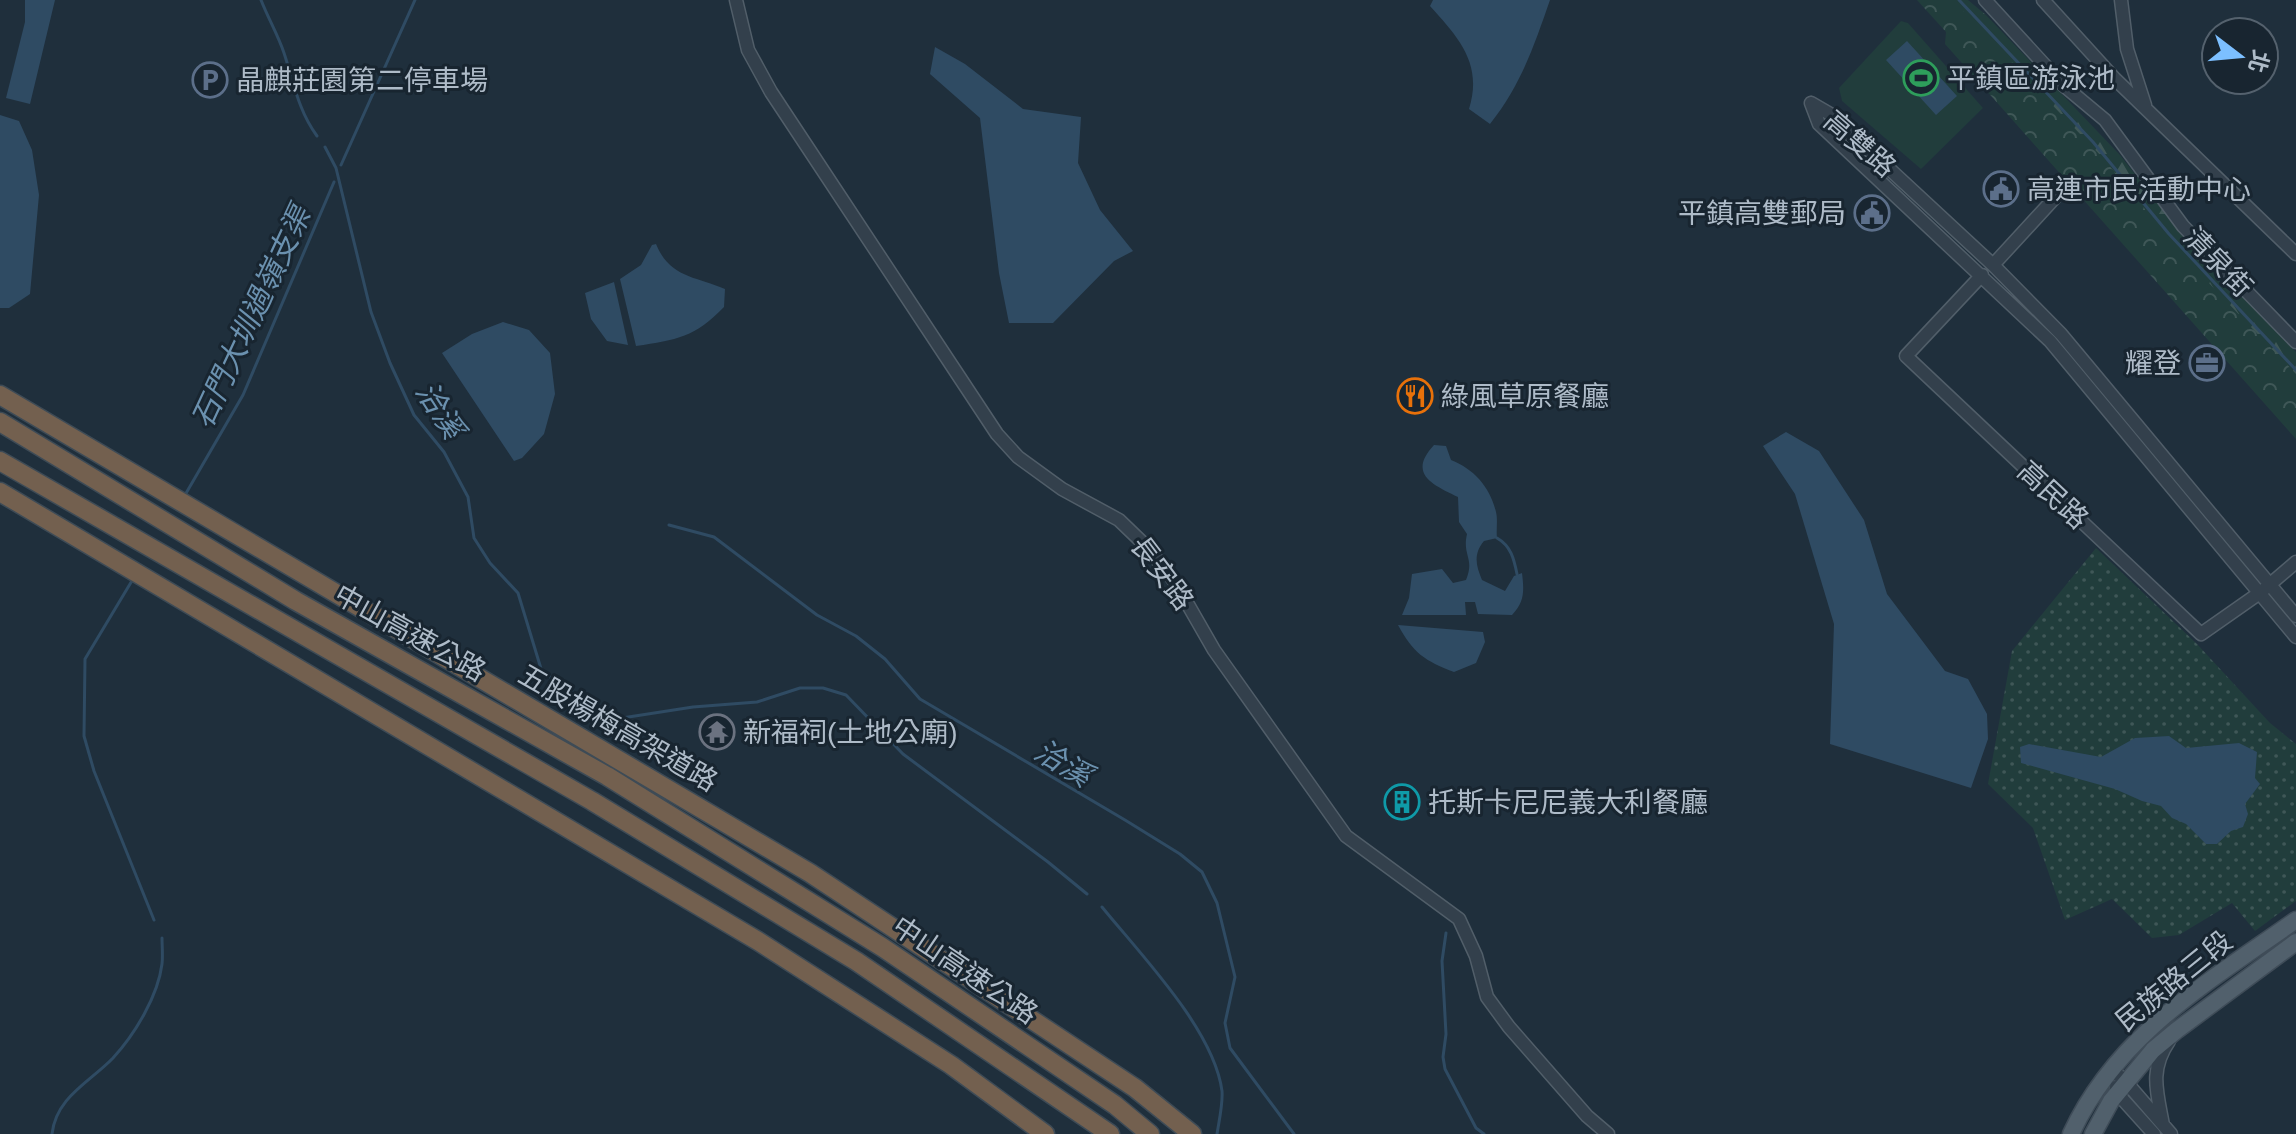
<svg xmlns="http://www.w3.org/2000/svg" width="2296" height="1134" font-family="Arial,'Noto Sans TC',sans-serif">
	<style>
		.grass { fill: url(#grass-dots) }
		.forest { fill: url(#forest-firs) }
		.park { fill: url(#park-crowns) }
		.garden { fill: #213d3c }
		.water { fill: #2f4b63 }
		.lines { fill: none; stroke-linecap: round; stroke-linejoin: round }
		.stream { stroke: #2f4b63; stroke-width: 3 }
		.minor-casing { stroke: #515e69; stroke-width: 15 }
		.major-casing { stroke: #3f4c58; stroke-width: 19 }
		.highway-casing { stroke: #3e4b56; stroke-width: 21 }
		.minor { stroke: #33404c; stroke-width: 12 }
		.major { stroke: #51606c; stroke-width: 16 }
		.highway { stroke: #73604f; stroke-width: 18 }
		.labels { text-anchor: middle; dominant-baseline: central; stroke-width: 6; stroke-linejoin: round; paint-order: stroke }
		.poi-label { font-size: 28px; fill: #aebbc8; stroke: #182530; text-anchor: start }
		.street-label { font-size: 28px; fill: #aebbc8; stroke: #182530 }
		.water-label { font-size: 30px; font-style: italic; fill: #6b91af; stroke: #182530 }
	</style>
	<defs>
		<pattern id="grass-dots" width="8" height="8" patternUnits="userSpaceOnUse" patternTransform="scale(2)"><rect width="8" height="8" fill="#213d3c"/><path d="M2 2h.1M6 6h.1" fill="none" stroke="#3f5757" stroke-width="1.8" stroke-linecap="round"/></pattern>
		<pattern id="forest-firs" width="22" height="20" patternUnits="userSpaceOnUse" patternTransform="scale(2)"><rect width="22" height="20" fill="#213d3c"/><path d="M5 1l3.5 6h-7zM16 11l3.5 6h-7z" fill="#3f5757"/></pattern>
		<pattern id="park-crowns" width="20" height="18" patternUnits="userSpaceOnUse" patternTransform="scale(2)"><rect width="20" height="18" fill="#213d3c"/><path d="M2 6a3 3 0 1 1 6 0M12 15a3 3 0 1 1 6 0" fill="none" stroke="#3f5757"/></pattern>
	</defs>
	<rect width="100%" height="100%" fill="#1f2f3c"/>
	<path class="grass" d="M 2096,548 L 2197,644 L 2270,723 L 2296,744 L 2296,901 L 2255,931 L 2232,903 L 2179,935 L 2152,938 L 2112,899 L 2065,920 L 2033,828 L 1988,784 L 2012,651 Z"/>
	<path class="forest" d="M 1930,0 L 1968,0 L 1986,15 L 2120,155 L 2180,232 L 2296,352 L 2296,424 Z"/>
	<path class="park" d="M 1917,0 L 1952,0 L 2103,158 L 2185,258 L 2296,374 L 2296,439 L 1945,44 L 1946,32 Z"/>
	<path class="garden" d="M 1901,21 L 1908,23 L 1983,108 L 1921,169 L 1842,101 L 1839,88 Z"/>
	<path class="water" d="M 25,0 L 55,0 L 30,104 L 6,98 L 25,22 Z
		M 1433,0 L 1550,0 C 1534,46 1521,85 1490,124 L 1469,109 C 1483,64 1459,38 1430,6 Z
		M 1907,41 L 1957,96 L 1936,115 L 1886,60 Z
		M 935,47 L 965,64 L 1023,109 L 1081,117 L 1078,163 L 1100,210 L 1133,251 L 1114,261 L 1053,323 L 1009,323 L 999,273 L 980,118 L 930,74 Z
		M 0,115 L 19,121 L 32,150 L 39,195 L 30,294 L 9,308 L 0,308 Z
		M 656,244 C 670,278 695,276 725,289 L 724,307 C 695,337 677,340 636,346 L 620,279 L 641,265 L 652,245 Z
		M 614,282 L 628,345 L 607,341 L 591,319 L 585,293 Z
		M 503,322 L 529,330 L 550,353 L 555,394 L 544,434 L 522,458 L 514,461 L 442,353 L 472,334 Z
		M 1786,432 L 1819,451 L 1864,520 L 1887,594 L 1945,671 L 1968,679 L 1987,714 L 1988,739 L 1971,788 L 1830,744 L 1834,624 L 1795,494 L 1763,446 Z
		M 1434,445 L 1446,446 L 1451,460 C 1474,469 1490,487 1496,512 C 1498,520 1496,530 1497,538 L 1484,541 C 1473,554 1476,566 1482,580 L 1505,591 L 1514,576 L 1522,573 C 1524,590 1525,602 1512,615 L 1478,614 L 1475,602 L 1465,602 L 1466,615 L 1402,615 L 1409,598 L 1412,574 L 1442,569 L 1453,583 L 1466,580 C 1475,558 1462,556 1467,534 L 1459,522 L 1458,497 C 1433,485 1407,474 1434,445 Z
		M 1398,625 L 1483,632 L 1485,642 L 1476,663 L 1454,672 C 1425,661 1413,653 1398,625 Z
		M 2169,736 L 2186,748 L 2239,743 L 2257,752 L 2255,778 L 2260,784 L 2245,804 L 2248,814 L 2243,827 L 2231,831 L 2217,844 L 2206,844 L 2186,824 L 2172,818 L 2161,806 L 2142,801 L 2115,789 L 2021,763 L 2020,747 L 2029,744 L 2101,757 L 2135,738 Z"/>
	<g class="lines">
		<path class="stream" d="M 261,0 C 268,18 278,35 284,53 C 294,83 298,110 317,136
			M 1959,0 L 2093,142 L 2169,234 L 2296,370
			M 325,147 L 336,168 L 371,312 L 390,363 L 414,415 L 444,452 L 468,497 L 474,538 L 490,563 L 518,593 L 542,672 L 550,677
			M 341,165 L 415,0
			M 185,495 L 243,395 L 334,182
			M 669,525 L 714,537 L 817,615 L 856,636 L 885,659 L 920,699 L 1125,820 L 1180,854 L 1202,872 L 1217,903 L 1235,977 L 1225,1023 L 1230,1048 L 1294,1134
			M 1497,538 C 1511,546 1514,559 1517,574
			M 133,579 L 85,659 L 84,736 L 94,771 L 154,920
			M 560,683 L 594,707 L 622,718 L 693,707 L 757,702 L 800,688 L 823,688 L 846,695 L 903,754 L 1048,862 L 1087,894
			M 1102,907 C 1141,955 1214,1030 1222,1091 C 1223,1104 1219,1121 1217,1134
			M 1446,933 L 1442,961 L 1446,1034 L 1443,1057 L 1445,1069 L 1476,1128 L 1484,1134
			M 52,1134 C 56,1097 90,1082 113,1058 C 135,1034 158,996 162,964 C 163,956 162,946 162,938"/>
		<defs>
			<path id="minor" d="M 736,0 L 748,50 L 771,92 L 997,434 L 1018,457 L 1062,489 L 1119,520 L 1146,546 L 1175,582 L 1214,650 L 1346,836 L 1459,919 L 1476,956 L 1487,997 L 1509,1027 L 1587,1116 L 1608,1134
				M 1985,0 L 2063,85 L 2105,120 L 2183,226 L 2296,342
				M 2043,0 L 2115,79 L 2296,254
				M 2121,0 L 2127,49 L 2145,105
				M 1811,103 L 1819,124 L 2050,341 L 2296,637
				M 1811,103 L 1830,114 L 1993,265 L 2061,334 L 2296,616
				M 1993,265 L 2062,190
				M 1982,275 L 1906,356 L 2201,634 L 2261,592 L 2296,562
				M 2111,1069 L 2126,1082 L 2171,1134
				M 2116,1087 L 2117,1093 L 2154,1134
				M 2163,1125 C 2157,1092 2149,1070 2169,1041"/>
			<path id="major" d="M 2071,1134 C 2117,1034 2210,981 2296,920
				M 2093,1134 L 2111,1101 L 2153,1050 L 2177,1030 L 2296,942"/>
			<path id="highway" d="M 0,395 L 810,873 L 1135,1088 L 1192,1134
				M 0,422 L 296,601 L 607,776 L 882,947 L 1115,1105 L 1150,1134
				M 0,461 L 592,801 L 856,961 L 1110,1134
				M 0,492 L 758,941 L 951,1065 L 1045,1134"/>
		</defs>
		<use href="#minor" class="minor-casing"/>
		<use href="#major" class="major-casing"/>
		<use href="#highway" class="highway-casing"/>
		<use href="#minor" class="minor"/>
		<use href="#major" class="major"/>
		<use href="#highway" class="highway"/>
	</g>
	<defs>
		<symbol id="stadium-ring" viewBox="-11 -11 22 22"><circle r="9.5" fill="#182530" stroke="#2e9e5b" stroke-width="1.5"/><path d="M0-5a6.5 5 0 1 0 0 10a6.5 5 0 1 0 0-10ZM-3.5-1.8h7v3.6h-7Z" fill="#2e9e5b"/></symbol>
		<symbol id="parking-ring" viewBox="-11 -11 22 22"><circle r="9.5" fill="#182530" stroke="#5c6f8a" stroke-width="1.5"/><path d="M-3.5-5.5H1a3.5 3.5 0 0 1 0 7H-1V5.5H-3.5ZM-1-3.4V-.6H.8a1.4 1.4 0 0 0 0-2.8Z" fill="#5c6f8a"/></symbol>
		<symbol id="civic-ring" viewBox="-11 -11 22 22"><circle r="9.5" fill="#182530" stroke="#5c6f8a" stroke-width="1.5"/><path d="M-.6-6.5H3V-4.5H.6V-3L4-1V1h2V6H-6V1h2V-1L-.6-3ZM-1.2 2.5V6h2.4V2.5Z" fill="#5c6f8a"/></symbol>
		<symbol id="office-ring" viewBox="-11 -11 22 22"><circle r="9.5" fill="#182530" stroke="#5c6f8a" stroke-width="1.5"/><path d="M-6-3h4V-5.5h4V-3h4V5H-6ZM-1-4.5V-3h2v-1.5ZM-6 0V1H6V0Z" fill="#5c6f8a"/></symbol>
		<symbol id="restaurant-ring" viewBox="-11 -11 22 22"><circle r="9.5" fill="#182530" stroke="#e8710a" stroke-width="1.5"/><path d="M-5-6h1v4h1v-4h1v4h1v-4h1v5L-1.5 .5V6h-2V.5L-5-1ZM5-6V6H3V1.5H1.5Q1.5-4 5-6Z" fill="#e8710a"/></symbol>
		<symbol id="temple-ring" viewBox="-11 -11 22 22"><circle r="9.5" fill="#182530" stroke="#6b7280" stroke-width="1.5"/><path d="M0-6L5-2H3V0L6.5 2.5H4V6H1.5V3h-3V6H-4V2.5H-6.5L-3 0V-2H-5Z" fill="#6b7280"/></symbol>
		<symbol id="building-ring" viewBox="-11 -11 22 22"><circle r="9.5" fill="#182530" stroke="#0f9aa8" stroke-width="1.5"/><path d="M-4-6H4V6H1V3H-1V6H-4ZM-2.5-4.3h1.7v1.8h-1.7ZM.8-4.3h1.7v1.8H.8ZM-2.5-1h1.7V.8h-1.7ZM.8-1h1.7V.8H.8Z" fill="#0f9aa8"/></symbol>
	</defs>
	<g fill-rule="evenodd">
		<use href="#stadium-ring" x="1901" y="58" width="40" height="40"/>
		<use href="#parking-ring" x="190" y="60" width="40" height="40"/>
		<use href="#civic-ring" x="1981" y="169" width="40" height="40"/>
		<use href="#civic-ring" x="1852" y="193" width="40" height="40"/>
		<use href="#office-ring" x="2187" y="343" width="40" height="40"/>
		<use href="#restaurant-ring" x="1395" y="376" width="40" height="40"/>
		<use href="#temple-ring" x="697" y="712" width="40" height="40"/>
		<use href="#building-ring" x="1382" y="782" width="40" height="40"/>
	</g>
	<g class="labels">
		<g class="poi-label">
			<text x="1947" y="78">平鎮區游泳池</text>
			<text x="236" y="80">晶麒莊園第二停車場</text>
			<text x="2027" y="189">高連市民活動中心</text>
			<text x="1846" y="213" text-anchor="end">平鎮高雙郵局</text>
			<text x="2181" y="363" text-anchor="end">耀登</text>
			<text x="1441" y="396">綠風草原餐廳</text>
			<text x="743" y="732">新福祠(土地公廟)</text>
			<text x="1428" y="802">托斯卡尼尼義大利餐廳</text>
		</g>
		<g class="street-label">
			<text transform="translate(1860 144) rotate(41)">高雙路</text>
			<text transform="translate(2218 262) rotate(46)">清泉街</text>
			<text transform="translate(2053 495) rotate(43)">高民路</text>
			<text transform="translate(1162 573) rotate(53)">長安路</text>
			<text transform="translate(410 633) rotate(29)">中山高速公路</text>
			<text transform="translate(618 728) rotate(30)">五股楊梅高架道路</text>
			<text transform="translate(965 970) rotate(34)">中山高速公路</text>
			<text transform="translate(2174 981) rotate(-39)">民族路三段</text>
		</g>
		<g class="water-label">
			<text transform="translate(251 317) rotate(-65)">石門大圳過嶺支渠</text>
			<text transform="translate(440 410) rotate(57)">洽溪</text>
			<text transform="translate(1063 763) rotate(31)">洽溪</text>
		</g>
	</g>
	<g transform="translate(2240 56) rotate(106)"><circle r="38" fill="#182530" stroke="#54616d" stroke-width="2"/>
	<path d="M0-6L14 30L0 20L-14 30Z" fill="#7cbfff"/>
	<text y="-12" font-size="22" font-weight="bold" text-anchor="middle" fill="#aebbc8">北</text>
	</g>
</svg>
